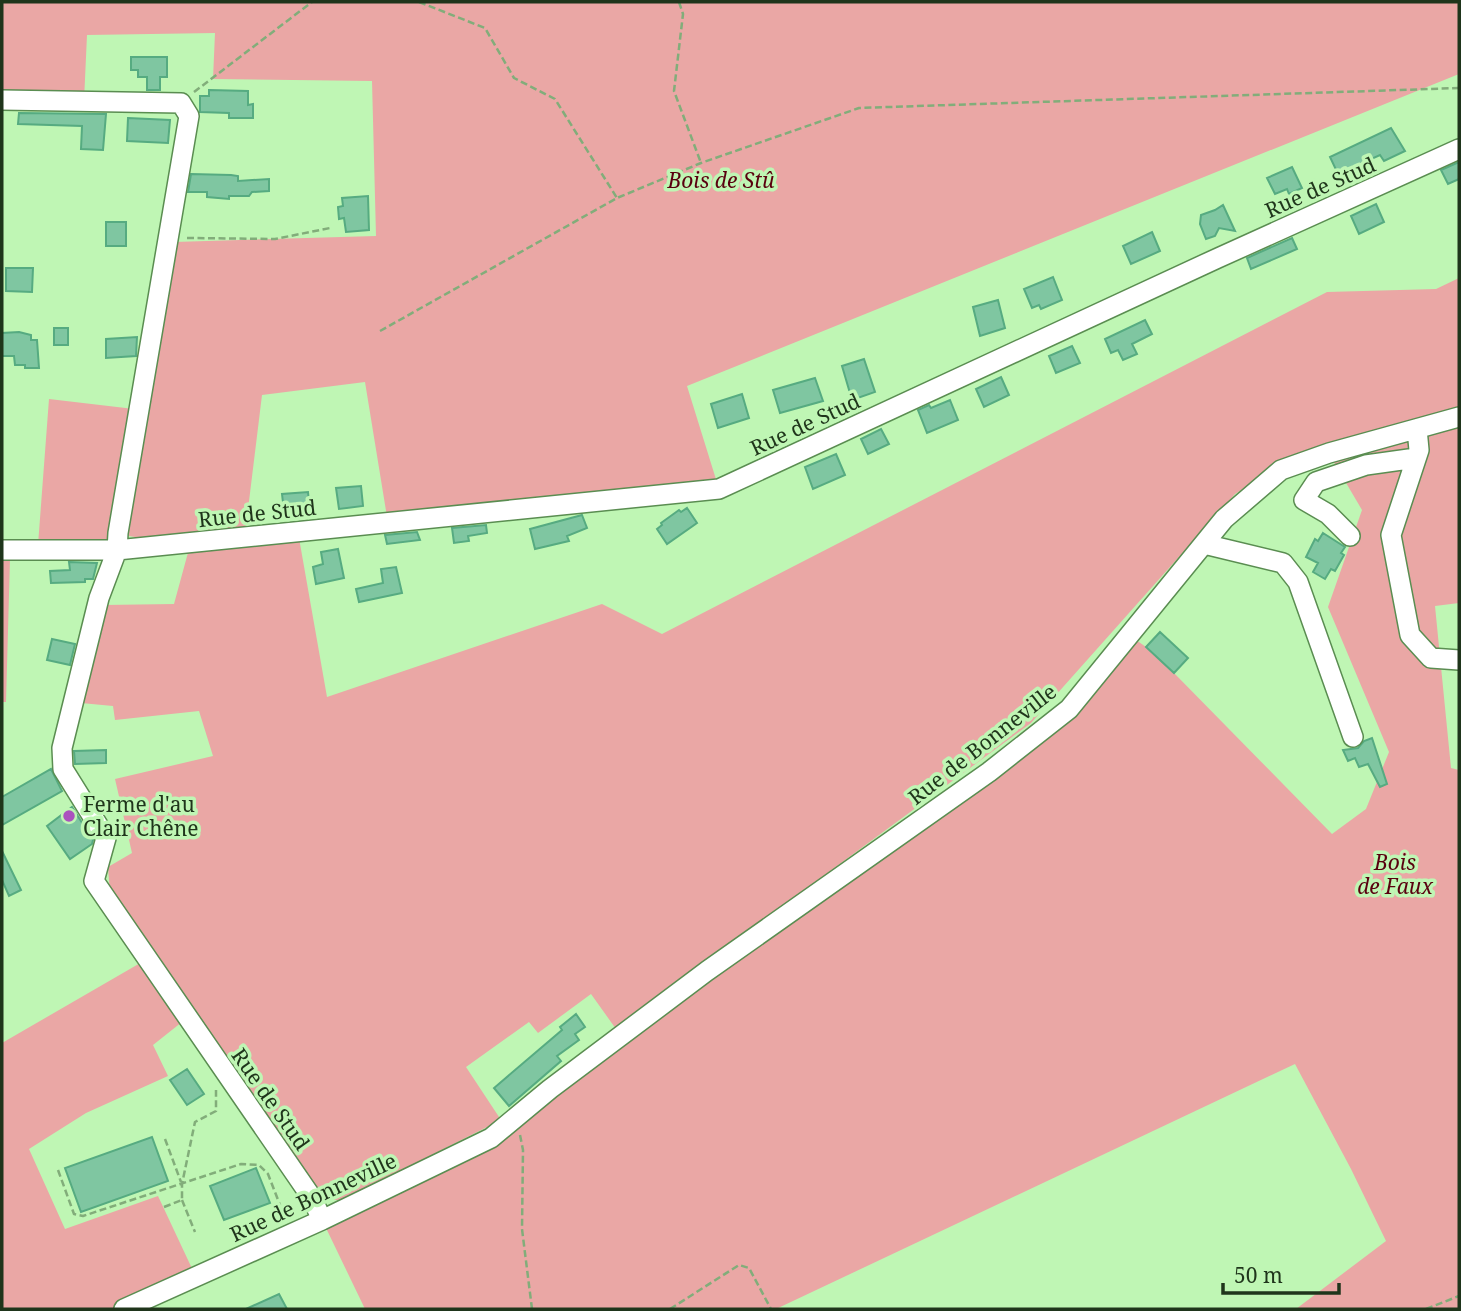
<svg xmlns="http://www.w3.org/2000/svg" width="1461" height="1311" font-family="'Noto Serif',serif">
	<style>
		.green { fill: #eaa7a5 }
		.building { fill: #7fc6a1; stroke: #56ab81; stroke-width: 2 }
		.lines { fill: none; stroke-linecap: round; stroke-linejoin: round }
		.minor-casing { stroke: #5a8d51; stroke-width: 22 }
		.path { stroke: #82ad7a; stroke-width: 2.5; stroke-dasharray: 7 3.5; stroke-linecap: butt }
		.minor { stroke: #fff; stroke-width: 19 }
		.poi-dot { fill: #ab52be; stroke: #bff6b4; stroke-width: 2.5 }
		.labels { text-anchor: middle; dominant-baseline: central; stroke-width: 7; stroke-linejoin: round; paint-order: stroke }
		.park-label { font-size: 21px; font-style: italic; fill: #59000f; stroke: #bff6b4 }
		.street-label { font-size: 21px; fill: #1f351b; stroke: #bff6b4 }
		.poi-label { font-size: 21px; fill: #1f351b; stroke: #bff6b4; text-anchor: start }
	</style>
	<rect width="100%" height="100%" fill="#bff6b4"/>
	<path class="green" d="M 2,2 L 1459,2 L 1459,74 L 687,386 L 719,489 L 388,523 L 365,382 L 262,395 L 245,534 L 153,540 L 129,536 L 123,522 L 174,242 L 376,236 L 372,81 L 213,79 L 215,33 L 87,35 L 84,101 L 2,100 Z
		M 1459,278 L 1459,408 L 1293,456 L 1235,494 L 1031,723 L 616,1029 L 591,994 L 538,1033 L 529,1022 L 466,1067 L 501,1120 L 342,1200 L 322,1200 L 110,894 L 108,867 L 132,853 L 115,779 L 213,756 L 199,711 L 115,720 L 113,706 L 81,703 L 104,605 L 174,604 L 189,549 L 299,538 L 327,697 L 602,604 L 662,634 L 1327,292 L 1436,289 Z
		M 49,399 L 134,409 L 113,541 L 38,545 Z
		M 1459,417 L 1459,603 L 1435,606 L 1451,768 L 1459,770 L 1459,1309 L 1296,1309 L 1386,1241 L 1351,1169 L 1295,1064 L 776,1309 L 365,1309 L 326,1228 L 550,1100 L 708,983 L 707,971 L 1069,709 L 1129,635 L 1146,647 L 1174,673 L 1332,834 L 1366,809 L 1389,752 L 1328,607 L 1362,510 L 1332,459 Z
		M 2,559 L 10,559 L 6,702 L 2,702 Z
		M 142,962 L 182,1022 L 153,1045 L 168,1076 L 86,1113 L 29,1149 L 65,1229 L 158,1196 L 196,1277 L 123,1309 L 2,1309 L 2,1043 Z"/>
	<path class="building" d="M 131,57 L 167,57 L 167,77 L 160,77 L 160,90 L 147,90 L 147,77 L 138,77 L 138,70 L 131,70 Z
		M 209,90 L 248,91 L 248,105 L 253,104 L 253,118 L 229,118 L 229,113 L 200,112 L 200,96 L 209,96 Z
		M 19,113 L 106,114 L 103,150 L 81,149 L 82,126 L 18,124 Z
		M 128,118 L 170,120 L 168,143 L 127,141 Z
		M 1391,128 L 1405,151 L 1384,161 L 1380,155 L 1338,174 L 1330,157 Z
		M 1459,162 L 1459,179 L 1448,184 L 1441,170 Z
		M 1292,167 L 1302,188 L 1289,194 L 1287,189 L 1275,194 L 1267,178 Z
		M 191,174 L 231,175 L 238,176 L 238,181 L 269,179 L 269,191 L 252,192 L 249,196 L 229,196 L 229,199 L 207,197 L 207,192 L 188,192 Z
		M 368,196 L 369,230 L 346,232 L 344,218 L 339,219 L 338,207 L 343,206 L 342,198 Z
		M 1376,204 L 1384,222 L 1359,234 L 1351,216 Z
		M 1223,205 L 1235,231 L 1219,228 L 1215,236 L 1206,239 L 1200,224 L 1201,215 L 1215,210 Z
		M 106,222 L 126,222 L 126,246 L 106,246 Z
		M 1152,232 L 1160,251 L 1131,264 L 1123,246 Z
		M 1292,238 L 1297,249 L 1251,269 L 1247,258 Z
		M 6,268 L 33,268 L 32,292 L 6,291 Z
		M 1053,277 L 1062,300 L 1041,309 L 1039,305 L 1032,308 L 1024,289 Z
		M 998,300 L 1005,328 L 980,336 L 973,307 Z
		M 1145,320 L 1152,334 L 1132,344 L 1137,354 L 1123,360 L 1118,350 L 1111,353 L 1105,339 Z
		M 54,328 L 68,328 L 68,345 L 54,345 Z
		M 19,332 L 31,335 L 31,340 L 37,340 L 39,368 L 25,368 L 25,365 L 15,365 L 14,356 L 2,356 L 2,333 Z
		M 137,337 L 136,356 L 106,358 L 106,339 Z
		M 1072,346 L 1080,363 L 1056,373 L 1049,356 Z
		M 864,359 L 875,392 L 852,400 L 842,366 Z
		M 1001,377 L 1009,395 L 984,407 L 976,389 Z
		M 815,378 L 823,401 L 780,413 L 773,390 Z
		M 742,394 L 749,418 L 718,428 L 711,404 Z
		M 950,400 L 958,420 L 927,433 L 918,410 L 929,405 L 931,408 Z
		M 881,429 L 889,444 L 868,454 L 861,439 Z
		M 836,454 L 845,475 L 813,489 L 805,467 Z
		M 361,486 L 363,506 L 339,509 L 336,488 Z
		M 308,492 L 310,512 L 284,511 L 282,494 Z
		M 687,508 L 697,523 L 667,544 L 657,529 L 662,525 L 661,523 L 679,510 L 681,512 Z
		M 582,515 L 587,528 L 567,536 L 569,541 L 535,549 L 530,529 Z
		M 486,525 L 487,533 L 468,536 L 469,541 L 454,543 L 452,528 Z
		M 417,532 L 420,540 L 387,544 L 385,535 Z
		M 1323,533 L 1345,547 L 1341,553 L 1344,555 L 1335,571 L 1331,569 L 1325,579 L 1313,572 L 1318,563 L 1306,557 L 1315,539 L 1318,541 Z
		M 338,549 L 344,578 L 316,584 L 313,567 L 323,564 L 321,552 Z
		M 69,562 L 97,563 L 93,579 L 85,579 L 85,582 L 51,583 L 50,571 L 70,570 Z
		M 396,567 L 402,593 L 359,602 L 356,589 L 383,583 L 381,569 Z
		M 1160,632 L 1188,658 L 1174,673 L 1146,647 Z
		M 52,639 L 75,644 L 70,665 L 47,660 Z
		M 1372,738 L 1387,784 L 1380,787 L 1368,764 L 1359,767 L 1355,758 L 1348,761 L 1343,750 L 1358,748 L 1364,741 Z
		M 106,750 L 106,763 L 75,764 L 74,751 Z
		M 51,769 L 62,791 L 2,825 L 2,797 Z
		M 72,807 L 93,840 L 92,844 L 70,859 L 47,826 Z
		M 2,851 L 21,890 L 9,896 L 2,880 Z
		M 576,1014 L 585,1027 L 575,1034 L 579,1040 L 557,1056 L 561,1061 L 509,1106 L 494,1088 L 562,1030 L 560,1027 Z
		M 187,1069 L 204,1094 L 187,1105 L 170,1080 Z
		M 152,1137 L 168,1181 L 81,1212 L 65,1168 Z
		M 256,1168 L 270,1203 L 224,1220 L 210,1186 Z
		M 279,1294 L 287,1309 L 246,1309 Z"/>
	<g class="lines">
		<defs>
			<path id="minor" d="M 2,100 L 181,103 L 189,116 L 118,533 L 117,550 L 99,598 L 62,748 L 63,769 L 106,838 L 94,881 L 312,1198 L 322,1220
				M 1417,429 L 1419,450 L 1391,535 L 1410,635 L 1431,658 L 1459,660
				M 1350,536 L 1328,514 L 1304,500 L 1316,482 L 1366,465 L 1416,458
				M 1204,544 L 1283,563 L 1298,582 L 1353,737
				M 2,550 L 117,550 L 719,489 L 1218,258 L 1459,149
				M 124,1309 L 322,1220 L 491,1138 L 550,1089 L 707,971 L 989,772 L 1069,709 L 1224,519 L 1281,470 L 1329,453 L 1459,417"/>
		</defs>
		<use href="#minor" class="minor-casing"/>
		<path class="path" d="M 419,2 L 485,28 L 514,78 L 555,99 L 617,198
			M 679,2 L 683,14 L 674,91 L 701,163
			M 194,92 L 312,2
			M 187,238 L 275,239 L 330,228
			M 380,331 L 617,198 L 701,163 L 859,108 L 1459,88
			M 520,1135 L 523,1150 L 522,1229 L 532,1309
			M 165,1139 L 181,1182
			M 58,1170 L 74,1214 L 83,1216 L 241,1164 L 259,1165 L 268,1174 L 285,1218
			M 182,1200 L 195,1232
			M 164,1207 L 182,1200 L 182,1184 L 195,1122 L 216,1111 L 216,1090
			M 670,1309 L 739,1265 L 749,1268 L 771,1309
			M 1426,1309 L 1459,1296"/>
		<use href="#minor" class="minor"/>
	</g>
	<circle class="poi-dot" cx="69" cy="816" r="7"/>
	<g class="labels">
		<g class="park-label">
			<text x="721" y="180">Bois de Stû</text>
			<text x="1395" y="862">Bois<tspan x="1395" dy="24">de Faux</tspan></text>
		</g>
		<g class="street-label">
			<text transform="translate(1320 187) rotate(-24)">Rue de Stud</text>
			<text transform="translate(805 424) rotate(-25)">Rue de Stud</text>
			<text transform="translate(257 513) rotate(-6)">Rue de Stud</text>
			<text transform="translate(982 744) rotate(-38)">Rue de Bonneville</text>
			<text transform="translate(271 1099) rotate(55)">Rue de Stud</text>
			<text transform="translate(313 1197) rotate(-25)">Rue de Bonneville</text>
		</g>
		<g class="poi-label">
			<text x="83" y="804">Ferme d'au<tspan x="83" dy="24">Clair Chêne</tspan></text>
		</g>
	</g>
	<rect width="1461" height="1311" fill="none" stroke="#1f351b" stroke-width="7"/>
	<path d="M1223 1283v10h116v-10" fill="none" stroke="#1f351b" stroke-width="3.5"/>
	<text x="1234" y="1283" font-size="21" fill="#1f351b" stroke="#bff6b4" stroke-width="5" paint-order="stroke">50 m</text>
</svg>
